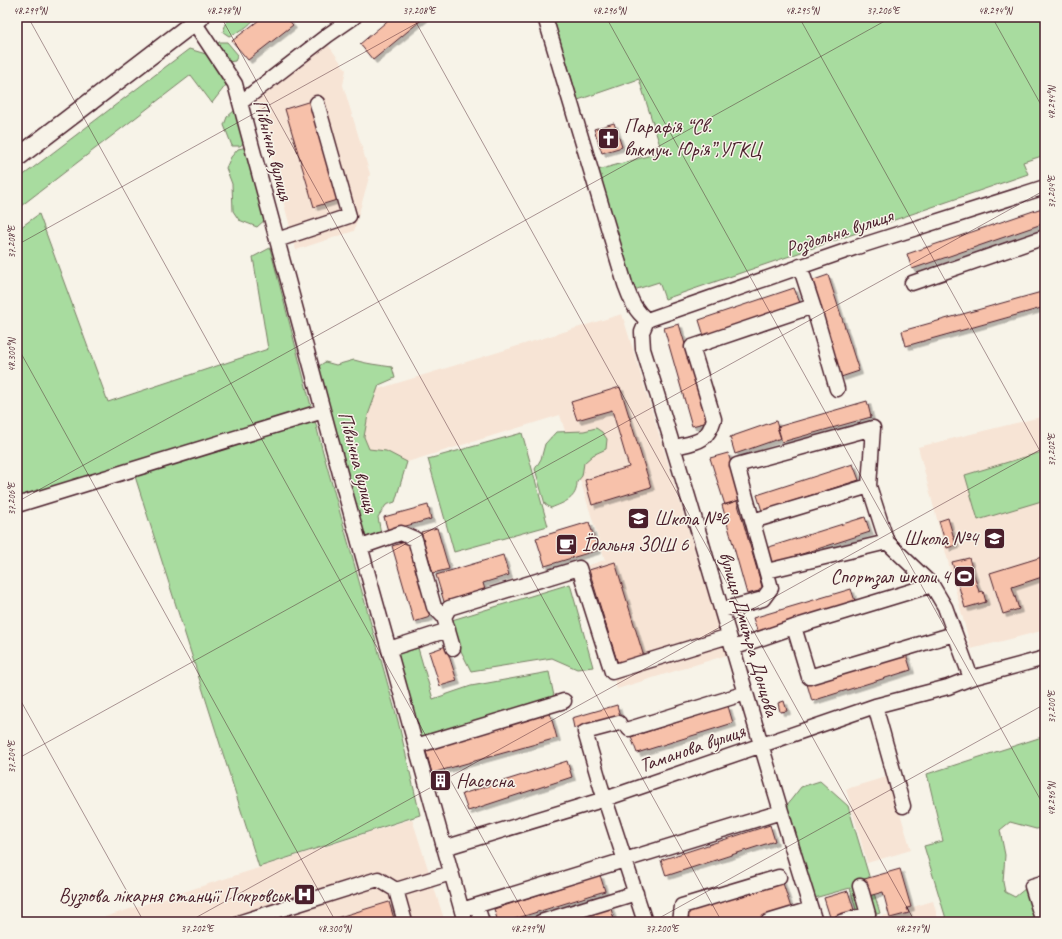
<svg xmlns="http://www.w3.org/2000/svg" width="1062" height="939" font-family="Caveat,sans-serif">
	<style>
		.built { fill: #f7e4d5 }
		.green { fill: #a8dc9f; stroke: #797e65 }
		.building { fill: #f7c1aa; stroke: #4a1f2b; filter: url(#shadow) }
		.lines { fill: none; stroke-linecap: round; stroke-linejoin: round }
		.minor-casing { stroke: #4a1f2b; stroke-width: 17 }
		.major-casing { stroke: #4a1f2b; stroke-width: 20 }
		.minor { stroke: #f7f3e8; stroke-width: 14 }
		.major { stroke: #f7f3e8; stroke-width: 17 }
		.ticks { fill: none; stroke: #4a1f2b; stroke-width: 1; stroke-opacity: 0.45 }
		.labels { text-anchor: middle; dominant-baseline: central; stroke-width: 3; stroke-linejoin: round; paint-order: stroke }
		.poi-label { font-size: 20px; fill: #4a1f2b; stroke: #f7f3e8; text-anchor: start }
		.street-label { font-size: 20px; fill: #4a1f2b; stroke: #f7f3e8 }
		.neatline { fill: none; stroke: #4a1f2b; stroke-width: 1.5 }
		.ticks-label { font-size: 10px; text-anchor: middle; fill: #4a1f2b }
	</style>
	<defs>
		<filter id="shadow"><feDropShadow dx="3.5" dy="3.5" stdDeviation="0" flood-color="#0004"/></filter>
	</defs>
	<rect width="100%" height="100%" fill="#f7f3e8"/>
	<filter id="ink" filterUnits="userSpaceOnUse"><feTurbulence type="fractalNoise" baseFrequency=".025" numOctaves="2"/><feDisplacementMap in="SourceGraphic" scale="8" xChannelSelector="R" yChannelSelector="G"/><feConvolveMatrix kernelMatrix="1 2 1 2 8 2 1 2 1" color-interpolation-filters="sRGB"/></filter>
	<g filter="url(#ink)">
		<path class="built" d="M 327,43 L 346,70 L 343,85 L 370,174 L 354,231 L 296,250 L 256,97 Z
			M 622,314 L 727,655 L 617,689 L 579,568 L 605,560 L 560,415 L 362,476 L 339,401 Z
			M 1045,416 L 1045,630 L 971,649 L 918,447 Z
			M 889,776 L 911,850 L 867,863 L 846,789 Z
			M 412,819 L 445,922 L 89,922 Z
			M 933,901 L 939,922 L 863,922 Z"/>
		<path class="green" d="M 231,17 L 255,17 C 251,26 237,33 229,36 L 223,32 L 226,23 Z
			M 553,17 L 1045,17 L 1045,155 L 1023,162 L 1028,174 L 665,299 L 659,282 L 634,290 L 598,170 L 662,152 L 639,79 L 578,100 Z
			M 219,42 L 227,42 L 238,55 L 235,61 L 228,62 L 217,45 Z
			M 189,49 L 206,54 L 226,85 L 212,103 L 191,75 L 17,209 L 17,180 Z
			M 235,110 L 245,142 L 240,146 L 232,146 L 224,125 L 227,117 Z
			M 247,147 L 267,218 L 257,227 L 239,220 L 233,211 L 232,184 L 226,168 L 231,157 L 238,149 Z
			M 39,214 L 108,402 L 268,349 L 253,257 L 270,248 L 323,452 L 398,721 L 420,815 L 259,867 L 133,470 L 17,510 L 17,230 Z
			M 354,360 C 367,364 379,365 392,367 L 395,378 L 379,385 L 368,415 L 364,437 L 369,449 L 386,451 L 407,462 L 395,502 L 386,505 L 378,517 L 381,534 L 363,539 L 319,377 L 319,366 L 325,362 L 336,365 Z
			M 596,428 L 602,432 L 607,439 L 606,449 L 593,455 L 584,463 L 582,476 L 577,482 C 577,499 565,502 551,508 L 545,504 L 535,469 L 541,459 L 545,444 L 556,432 L 584,431 Z
			M 522,433 L 548,526 L 454,552 L 428,459 Z
			M 1045,451 L 1045,500 L 978,520 L 965,475 Z
			M 570,584 L 593,667 L 577,669 L 552,658 L 471,671 L 459,647 L 452,620 Z
			M 418,648 L 433,699 L 471,686 L 549,672 L 554,696 L 421,738 L 398,654 Z
			M 1045,736 L 1045,828 L 1036,829 L 1010,822 L 1000,830 L 1005,855 L 1003,882 L 1005,892 L 1015,897 L 1026,888 L 1036,918 L 1022,922 L 947,922 L 924,846 L 943,841 L 927,774 Z
			M 820,781 L 848,806 L 880,913 L 859,920 L 850,888 L 811,899 L 783,810 L 801,787 Z"/>
		<path class="building" d="M 263,17 L 286,17 L 293,25 L 248,60 L 232,41 Z
			M 392,17 L 425,17 L 373,60 L 360,44 Z
			M 311,101 L 340,199 L 314,207 L 285,109 Z
			M 614,123 L 622,147 L 602,153 L 594,129 Z
			M 1045,207 L 1045,223 L 912,269 L 907,254 Z
			M 828,275 L 859,371 L 841,377 L 811,281 Z
			M 794,288 L 800,303 L 704,336 L 699,320 Z
			M 1045,291 L 1045,307 L 906,346 L 902,331 Z
			M 679,324 L 708,422 L 692,426 L 664,328 Z
			M 620,387 L 651,487 L 592,505 L 585,480 L 629,467 L 612,410 L 577,420 L 571,402 Z
			M 867,401 L 871,417 L 782,442 L 777,427 Z
			M 776,421 L 781,438 L 735,454 L 730,437 Z
			M 728,453 L 742,499 L 725,505 L 710,458 Z
			M 853,464 L 859,480 L 762,511 L 757,495 Z
			M 737,501 L 763,590 L 747,594 L 722,505 Z
			M 428,505 L 431,519 L 388,531 L 384,517 Z
			M 865,517 L 870,532 L 771,564 L 766,548 Z
			M 948,518 L 956,545 L 947,548 L 939,521 Z
			M 589,522 L 598,550 L 545,566 L 536,538 Z
			M 437,528 L 449,569 L 433,573 L 421,532 Z
			M 408,541 L 430,617 L 414,622 L 392,546 Z
			M 503,555 L 509,575 L 483,583 L 486,593 L 445,605 L 436,575 Z
			M 1045,556 L 1045,576 L 1012,587 L 1019,609 L 1003,614 L 990,573 Z
			M 969,558 L 979,592 L 983,591 L 986,602 L 965,608 L 952,562 Z
			M 615,562 L 644,657 L 618,664 L 589,570 Z
			M 851,589 L 856,604 L 758,633 L 753,618 Z
			M 446,646 L 457,681 L 440,686 L 429,652 Z
			M 906,654 L 911,670 L 812,701 L 807,684 Z
			M 784,701 L 787,711 L 780,712 L 778,703 Z
			M 617,705 L 620,716 L 574,728 L 572,718 Z
			M 728,706 L 733,723 L 637,753 L 631,737 Z
			M 550,713 L 557,738 L 432,773 L 425,748 Z
			M 567,761 L 572,777 L 468,811 L 462,794 Z
			M 442,775 L 445,783 L 438,785 L 435,777 Z
			M 770,825 L 775,841 L 666,876 L 661,860 Z
			M 900,869 L 911,907 L 907,908 L 909,913 L 890,918 L 883,892 L 865,897 L 861,880 Z
			M 600,875 L 605,891 L 505,922 L 498,922 L 494,909 Z
			M 782,880 L 792,911 L 754,922 L 690,922 L 686,909 Z
			M 848,891 L 855,913 L 831,920 L 824,898 Z
			M 389,902 L 395,922 L 323,922 Z
			M 610,906 L 615,922 L 602,922 L 602,921 L 598,922 L 559,922 Z"/>
		<g class="lines">
			<defs>
				<path id="minor" d="M 545,17 L 625,284 C 631,300 634,310 647,320 L 642,332 L 643,349 C 703,539 755,732 815,922
					M 194,22 L 235,84 L 345,492 L 465,922
					M 240,103 L 328,35 L 354,17
					M 277,240 L 349,216 L 317,103
					M 912,283 L 1045,237
					M 813,306 L 837,389
					M 647,320 L 857,247 L 1045,187
					M 674,447 C 696,442 707,443 714,419 L 692,347 L 813,306 L 800,266
					M 17,505 L 323,411
					M 753,521 L 869,486
					M 361,547 L 401,533 L 415,539 L 434,607 L 444,617 L 453,648
					M 767,571 L 887,542
					M 722,610 L 763,599 L 771,588 L 737,465 L 873,428 L 869,486 L 887,542 L 932,585 L 945,607 L 971,678
					M 444,617 L 449,608 L 579,568 L 612,672 L 729,636
					M 794,627 L 809,677 L 954,634
					M 733,648 L 794,627 L 932,585
					M 389,649 L 448,630
					M 875,706 L 903,806
					M 619,723 L 585,732 L 601,787 L 645,922
					M 629,729 L 746,693
					M 416,746 L 564,701
					M 444,848 L 605,799 L 875,706 L 948,687 L 971,678 L 1045,658
					M 396,890 L 405,922
					M 477,906 L 482,922
					M 462,910 L 781,812
					M 241,922 L 378,879 L 396,890 L 451,873
					M 541,922 L 636,893
					M 680,922 L 682,906 L 779,877
					M 768,922 L 811,909
					M 841,922 L 868,914 L 860,886
					M 1043,922 L 1032,886 L 1045,882"/>
				<path id="major" d="M 17,158 L 201,17"/>
			</defs>
			<use href="#minor" class="minor-casing"/>
			<use href="#major" class="major-casing"/>
			<use href="#minor" class="minor"/>
			<use href="#major" class="major"/>
		</g>
	</g>
	<path class="ticks" d="M 28,17 L 529,922M 221,17 L 722,922M 413,17 L 915,922M 606,17 L 1045,808M 799,17 L 1045,460M 992,17 L 1045,112M 17,245 L 428,17M 17,346 L 336,922M 17,502 L 892,17M 17,694 L 144,922M 17,759 L 1045,190M 188,922 L 1045,447M 652,922 L 1045,704"/>
	<defs>
		<symbol id="church-square" viewBox="-11 -11 22 22"><rect x="-9" y="-9" width="18" height="18" rx="4" fill="#4a1f2b" stroke="#f7f3e8"/><path d="M-1.2-6h2.4v3.5h3.3v2.4h-3.3V6h-2.4V-.1h-3.3v-2.4h3.3Z" fill="#fff"/></symbol>
		<symbol id="school-square" viewBox="-11 -11 22 22"><rect x="-9" y="-9" width="18" height="18" rx="4" fill="#4a1f2b" stroke="#f7f3e8"/><path d="M0-5L7-2L0 1L-7-2ZM-4 1L0 2.5L4 1V4Q0 6-4 4Z" fill="#fff"/></symbol>
		<symbol id="cafe-square" viewBox="-11 -11 22 22"><rect x="-9" y="-9" width="18" height="18" rx="4" fill="#4a1f2b" stroke="#f7f3e8"/><path d="M-5.5-4.5H6V0H3Q3 3.5 0 3.5H-2.5Q-5.5 3.5-5.5 0ZM3-3.2v2h1.7v-2ZM-6 4.5H4V6H-6Z" fill="#fff"/></symbol>
		<symbol id="stadium-square" viewBox="-11 -11 22 22"><rect x="-9" y="-9" width="18" height="18" rx="4" fill="#4a1f2b" stroke="#f7f3e8"/><path d="M0-5a6.5 5 0 1 0 0 10a6.5 5 0 1 0 0-10ZM-3.5-1.8h7v3.6h-7Z" fill="#fff"/></symbol>
		<symbol id="building-square" viewBox="-11 -11 22 22"><rect x="-9" y="-9" width="18" height="18" rx="4" fill="#4a1f2b" stroke="#f7f3e8"/><path d="M-4-6H4V6H1V3H-1V6H-4ZM-2.5-4.3h1.7v1.8h-1.7ZM.8-4.3h1.7v1.8H.8ZM-2.5-1h1.7V.8h-1.7ZM.8-1h1.7V.8H.8Z" fill="#fff"/></symbol>
		<symbol id="hospital-square" viewBox="-11 -11 22 22"><rect x="-9" y="-9" width="18" height="18" rx="4" fill="#4a1f2b" stroke="#f7f3e8"/><path d="M-5-5h3v3.5h4V-5h3V5h-3V1.5h-4V5h-3Z" fill="#fff"/></symbol>
	</defs>
	<g fill-rule="evenodd">
		<use href="#church-square" x="596" y="126" width="25" height="25"/>
		<use href="#school-square" x="626" y="506" width="25" height="25"/>
		<use href="#school-square" x="982" y="526" width="25" height="25"/>
		<use href="#cafe-square" x="554" y="532" width="25" height="25"/>
		<use href="#stadium-square" x="952" y="564" width="25" height="25"/>
		<use href="#building-square" x="428" y="768" width="25" height="25"/>
		<use href="#hospital-square" x="292" y="882" width="25" height="25"/>
	</g>
	<g class="labels">
		<g class="poi-label">
			<text x="624" y="126">Парафія “Св.<tspan x="624" dy="23">влкмуч. Юрія”,УГКЦ</tspan></text>
			<text x="654" y="518">Школа №6</text>
			<text x="978" y="538" text-anchor="end">Школа №4</text>
			<text x="582" y="544">Їдальня ЗОШ 6</text>
			<text x="950" y="576" text-anchor="end">Спортзал школи 4</text>
			<text x="456" y="780">Насосна</text>
			<text x="290" y="895" text-anchor="end">Вузлова лікарня станції Покровськ</text>
		</g>
		<g class="street-label">
			<text transform="translate(273 150) rotate(75)">Північна вулиця</text>
			<text transform="translate(839 232) rotate(-18)">Роздольна вулиця</text>
			<text transform="translate(358 462) rotate(75)">Північна вулиця</text>
			<text transform="translate(749 634) rotate(74)">вулиця Дмитра Донцова</text>
			<text transform="translate(692 748) rotate(-19)">Таманова вулиця</text>
		</g>
	</g>
	<rect width="1062" height="939" fill="none" stroke="#f7f3e8" stroke-width="44"/>
	<rect x="22" y="22" width="1018" height="895" class="neatline"/>
	<g class="ticks-label">
		<text x="30" y="14">48.299°N</text>
		<text x="223" y="14">48.298°N</text>
		<text x="419" y="14">37.208°E</text>
		<text x="609" y="14">48.296°N</text>
		<text x="802" y="14">48.295°N</text>
		<text x="883" y="14">37.206°E</text>
		<text x="995" y="14">48.294°N</text>
		<text transform="translate(1051 103) rotate(-90)" y="4">48.294°N</text>
		<text transform="translate(1051 192) rotate(-90)" y="4">37.204°E</text>
		<text transform="translate(11 242) rotate(-90)" y="4">37.208°E</text>
		<text transform="translate(11 355) rotate(-90)" y="4">48.300°N</text>
		<text transform="translate(1051 450) rotate(-90)" y="4">37.202°E</text>
		<text transform="translate(11 499) rotate(-90)" y="4">37.206°E</text>
		<text transform="translate(1051 707) rotate(-90)" y="4">37.200°E</text>
		<text transform="translate(11 757) rotate(-90)" y="4">37.204°E</text>
		<text transform="translate(1051 799) rotate(-90)" y="4">48.296°N</text>
		<text x="197" y="932">37.202°E</text>
		<text x="334" y="932">48.300°N</text>
		<text x="527" y="932">48.299°N</text>
		<text x="662" y="932">37.200°E</text>
		<text x="912" y="932">48.297°N</text>
	</g>
</svg>
